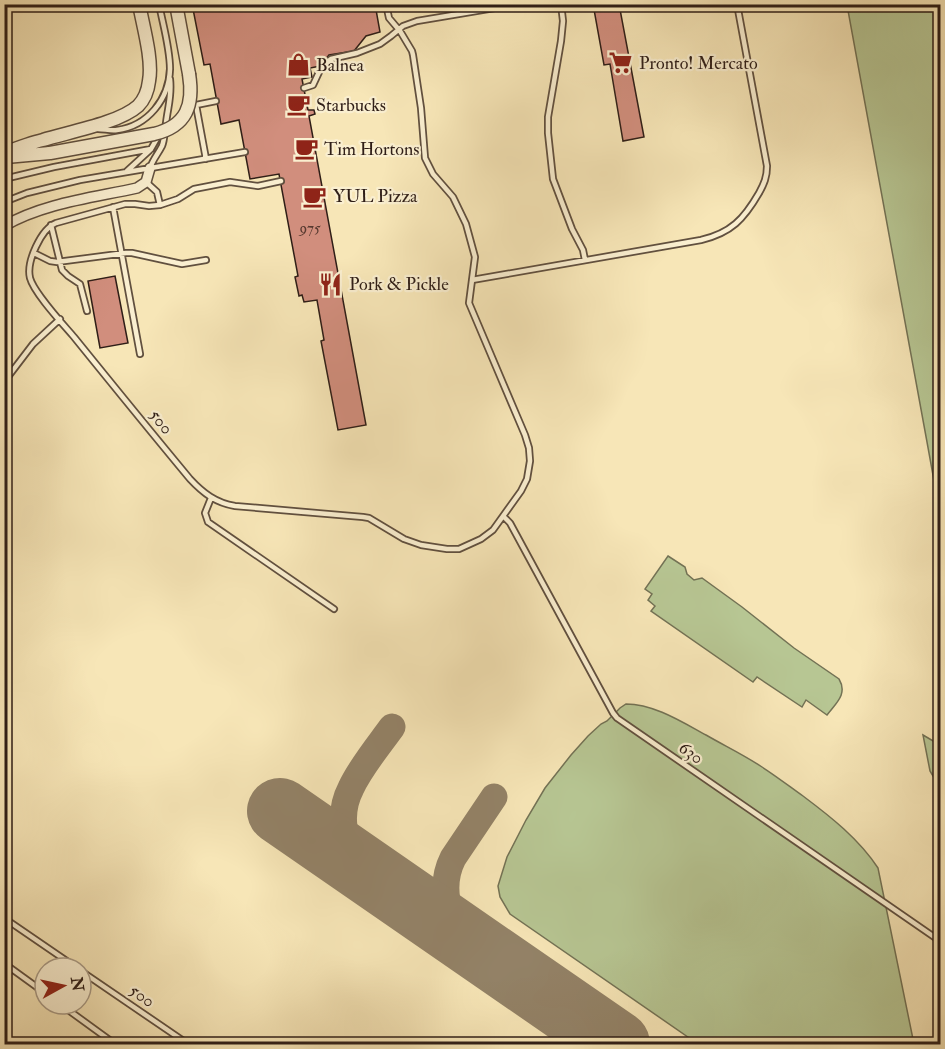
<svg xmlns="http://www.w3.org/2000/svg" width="945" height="1049" font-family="'IM FELL Double Pica',serif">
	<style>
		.green { fill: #b7c693; stroke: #737255; stroke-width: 1.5 }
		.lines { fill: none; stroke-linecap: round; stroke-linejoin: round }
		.taxiway { stroke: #938267; stroke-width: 27 }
		.runway { stroke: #938267; stroke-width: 66 }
		.building { fill: #d18e7d; stroke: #2f1e17; stroke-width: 1.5 }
		.service-casing { stroke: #61503f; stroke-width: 8 }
		.minor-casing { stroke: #61503f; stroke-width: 12 }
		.tertiary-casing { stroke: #61503f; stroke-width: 15 }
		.service { stroke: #faefd0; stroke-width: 4.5 }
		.minor { stroke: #faefd0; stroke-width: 9 }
		.tertiary { stroke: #faefd0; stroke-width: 12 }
		.tertiary-bridge-casing { stroke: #61503f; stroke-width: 15; stroke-linecap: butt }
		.tertiary-bridge { stroke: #faefd0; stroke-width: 12 }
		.labels { text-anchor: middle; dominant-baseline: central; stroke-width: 4.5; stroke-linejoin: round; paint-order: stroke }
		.number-label { font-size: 15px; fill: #583a30 }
		.poi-label { font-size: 18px; fill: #2f1e17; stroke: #faefd0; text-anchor: start }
		.street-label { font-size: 18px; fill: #2f1e17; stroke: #faefd0 }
	</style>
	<rect width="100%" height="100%" fill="#f7e6b7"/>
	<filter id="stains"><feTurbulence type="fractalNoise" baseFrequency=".00333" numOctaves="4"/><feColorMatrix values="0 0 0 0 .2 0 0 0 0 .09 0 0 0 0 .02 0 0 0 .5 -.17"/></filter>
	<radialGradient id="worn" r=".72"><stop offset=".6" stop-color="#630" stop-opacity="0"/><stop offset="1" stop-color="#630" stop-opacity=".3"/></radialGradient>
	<path class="green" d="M 847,5 L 940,5 L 940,514 L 927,442 Z
		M 668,556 L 685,567 L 687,574 L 694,580 L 702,578 L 742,607 L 794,648 L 839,679 C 848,694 836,703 827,715 L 806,700 L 802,707 L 757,677 L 753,682 L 651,611 L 655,606 L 648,600 L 652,594 L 645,589 Z
		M 626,704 C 654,704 682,722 706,735 C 725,746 744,755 762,767 C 776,776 789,786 803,796 C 831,817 859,839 878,868 L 914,1044 L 698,1044 L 510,914 L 500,897 L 498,886 L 507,857 L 526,820 L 545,788 L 571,755 L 588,736 L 601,724 L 607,721 L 620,708 Z
		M 923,735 L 940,745 L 940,788 L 930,771 Z"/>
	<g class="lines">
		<path class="taxiway" d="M 392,727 C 379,745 360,768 351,788 C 338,813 342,845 362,864 C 372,874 385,881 396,889 C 412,900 429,912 445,923 L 450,929
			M 494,797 L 453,858 C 440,884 445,917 467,938 C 475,945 485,951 494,957 L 496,961"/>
		<path class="runway" d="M 280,811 L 617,1044"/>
	</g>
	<path class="building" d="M 192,4 L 375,4 L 380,32 L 366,36 L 354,51 L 329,55 L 320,66 L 310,68 L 312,77 L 302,79 L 308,110 L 314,110 L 315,114 L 309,116 L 366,425 L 338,430 L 321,341 L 324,340 L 317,300 L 304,302 L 302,295 L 299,296 L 295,277 L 298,276 L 279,174 L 250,179 L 239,120 L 221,124 L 210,64 L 204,65 Z
		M 593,4 L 619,4 L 644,137 L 623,141 L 610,64 L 604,65 Z
		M 115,276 L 128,343 L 100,348 L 88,281 Z"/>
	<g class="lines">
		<defs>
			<path id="service" d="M 561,4 L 563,21 L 561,41 L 548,117 L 548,133 L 553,179 L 572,229 L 583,250 L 585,260
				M 304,88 L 313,85 L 320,70 L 325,64 L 331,59 L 357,53 L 380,44 L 391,36 L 403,26 L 417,21 L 519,4
				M 98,129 C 104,129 111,131 117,130 C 148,126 169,99 170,69 C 170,48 163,25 159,4
				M 206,159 L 196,105 L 216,101
				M 150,168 C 153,159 158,154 162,146 C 165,139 164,131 166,123 C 168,106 172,96 170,79
				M 127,171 L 151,149 L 159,135
				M 4,179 L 54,167 L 151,149
				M 281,181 L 258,186 L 230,182 L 194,189 L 178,199 L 160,205 L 149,206 L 135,204 L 125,204 L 56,223 C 41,229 26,262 30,278 C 34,293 62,323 74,337 C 112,384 151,432 190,479 C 203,493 216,503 235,506 L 363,517 L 369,518 L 404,539 L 421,545 L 447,549 L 459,549 L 481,539 L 493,530 L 521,491 L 527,479 L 530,461 L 529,448 L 525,435 L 469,303 L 475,257 L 466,224 L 453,197 L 433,174 L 425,158 L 421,108 L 413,55 L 412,51 L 400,31 L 389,18 L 386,4
				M 146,182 L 157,192 L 160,205
				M 4,202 L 27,193 L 80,180 L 245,152
				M 113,207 L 140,354
				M 51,225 L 62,270 L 68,276 L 80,284 L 87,311
				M 34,253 L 50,261 L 57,262 L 126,253 L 132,253 L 182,264 L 206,260
				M 472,280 L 701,240 C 731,233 744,219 759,193 C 764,184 767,177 767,166 L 737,4
				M 4,382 L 33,344 L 60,319
				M 211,498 L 205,513 L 208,522 L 334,609
				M 503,516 L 510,523 L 613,713 L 617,718 L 940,941
				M 4,918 L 77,968
				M 4,965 L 5,964 L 45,993
				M 81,971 L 188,1044
				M 60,1004 L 115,1044"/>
			<path id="minor" d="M 4,226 C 44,203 92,198 137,188 L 146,182 L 150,168"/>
			<path id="tertiary" d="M 176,4 L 189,74
				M 4,153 C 17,148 30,143 43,140 C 69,132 119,123 138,106 C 145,99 148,90 149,81 C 153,60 143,26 139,4
				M 6,157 L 50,153"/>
		</defs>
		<use href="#service" class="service-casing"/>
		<use href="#minor" class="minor-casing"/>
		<use href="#tertiary" class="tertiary-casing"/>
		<use href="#service" class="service"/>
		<use href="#minor" class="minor"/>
		<use href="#tertiary" class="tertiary"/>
		<defs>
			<path id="tertiary-bridge" d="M 50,153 L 154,134 C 187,126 194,105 189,74"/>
		</defs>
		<use href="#tertiary-bridge" class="tertiary-bridge-casing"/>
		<use href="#tertiary-bridge" class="tertiary-bridge"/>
	</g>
	<defs>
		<symbol id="supermarket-bare" viewBox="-9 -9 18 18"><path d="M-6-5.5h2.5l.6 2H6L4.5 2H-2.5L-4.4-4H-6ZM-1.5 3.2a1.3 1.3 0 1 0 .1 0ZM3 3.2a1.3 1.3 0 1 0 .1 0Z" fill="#8f2418" stroke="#faefd0" stroke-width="2.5" paint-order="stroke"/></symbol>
		<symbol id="shop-bare" viewBox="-9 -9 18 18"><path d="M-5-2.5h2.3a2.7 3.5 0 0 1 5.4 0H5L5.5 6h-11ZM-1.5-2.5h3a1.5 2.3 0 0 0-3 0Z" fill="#8f2418" stroke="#faefd0" stroke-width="2.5" paint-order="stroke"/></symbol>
		<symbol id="cafe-bare" viewBox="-9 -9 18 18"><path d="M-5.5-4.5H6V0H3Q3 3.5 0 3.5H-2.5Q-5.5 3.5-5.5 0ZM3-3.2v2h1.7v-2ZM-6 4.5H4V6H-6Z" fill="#8f2418" stroke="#faefd0" stroke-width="2.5" paint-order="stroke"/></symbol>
		<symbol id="restaurant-bare" viewBox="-9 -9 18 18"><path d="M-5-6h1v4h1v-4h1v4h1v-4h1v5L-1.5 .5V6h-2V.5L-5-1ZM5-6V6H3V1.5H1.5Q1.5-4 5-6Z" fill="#8f2418" stroke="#faefd0" stroke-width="2.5" paint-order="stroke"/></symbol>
	</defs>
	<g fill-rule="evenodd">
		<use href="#supermarket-bare" x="604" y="46" width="33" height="33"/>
		<use href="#shop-bare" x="282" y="48" width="33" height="33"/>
		<use href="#cafe-bare" x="282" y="88" width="33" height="33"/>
		<use href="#cafe-bare" x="290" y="132" width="33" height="33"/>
		<use href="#cafe-bare" x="298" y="180" width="33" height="33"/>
		<use href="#restaurant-bare" x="314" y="268" width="33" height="33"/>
	</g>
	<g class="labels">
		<g class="number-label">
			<text x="310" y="228">975</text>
		</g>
		<g class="poi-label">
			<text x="639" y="63">Pronto! Mercato</text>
			<text x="316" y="65">Balnea</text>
			<text x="316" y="105">Starbucks</text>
			<text x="324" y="149">Tim Hortons</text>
			<text x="333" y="196">YUL Pizza</text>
			<text x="349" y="284">Pork &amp; Pickle</text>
		</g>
		<g class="street-label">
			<text transform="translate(161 422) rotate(51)">500</text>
			<text transform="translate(691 753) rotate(35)">630</text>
			<text transform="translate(142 996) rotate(35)">500</text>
		</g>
	</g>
	<rect width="945" height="1049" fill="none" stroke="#f7e6b7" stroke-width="24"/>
	<rect x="6" y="6" width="933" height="1037" fill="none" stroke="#2f1e17" stroke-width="3"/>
	<rect x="12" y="12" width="921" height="1025" fill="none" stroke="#2f1e17" stroke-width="1.5"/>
	<g transform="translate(63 986) rotate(82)"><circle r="28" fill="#faefd0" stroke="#a99b86" stroke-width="1.5"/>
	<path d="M0-4.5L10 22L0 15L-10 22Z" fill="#8f2418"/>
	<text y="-9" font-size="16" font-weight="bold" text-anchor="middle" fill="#2f1e17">N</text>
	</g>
	<rect width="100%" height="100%" filter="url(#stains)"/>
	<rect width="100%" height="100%" fill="url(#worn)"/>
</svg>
